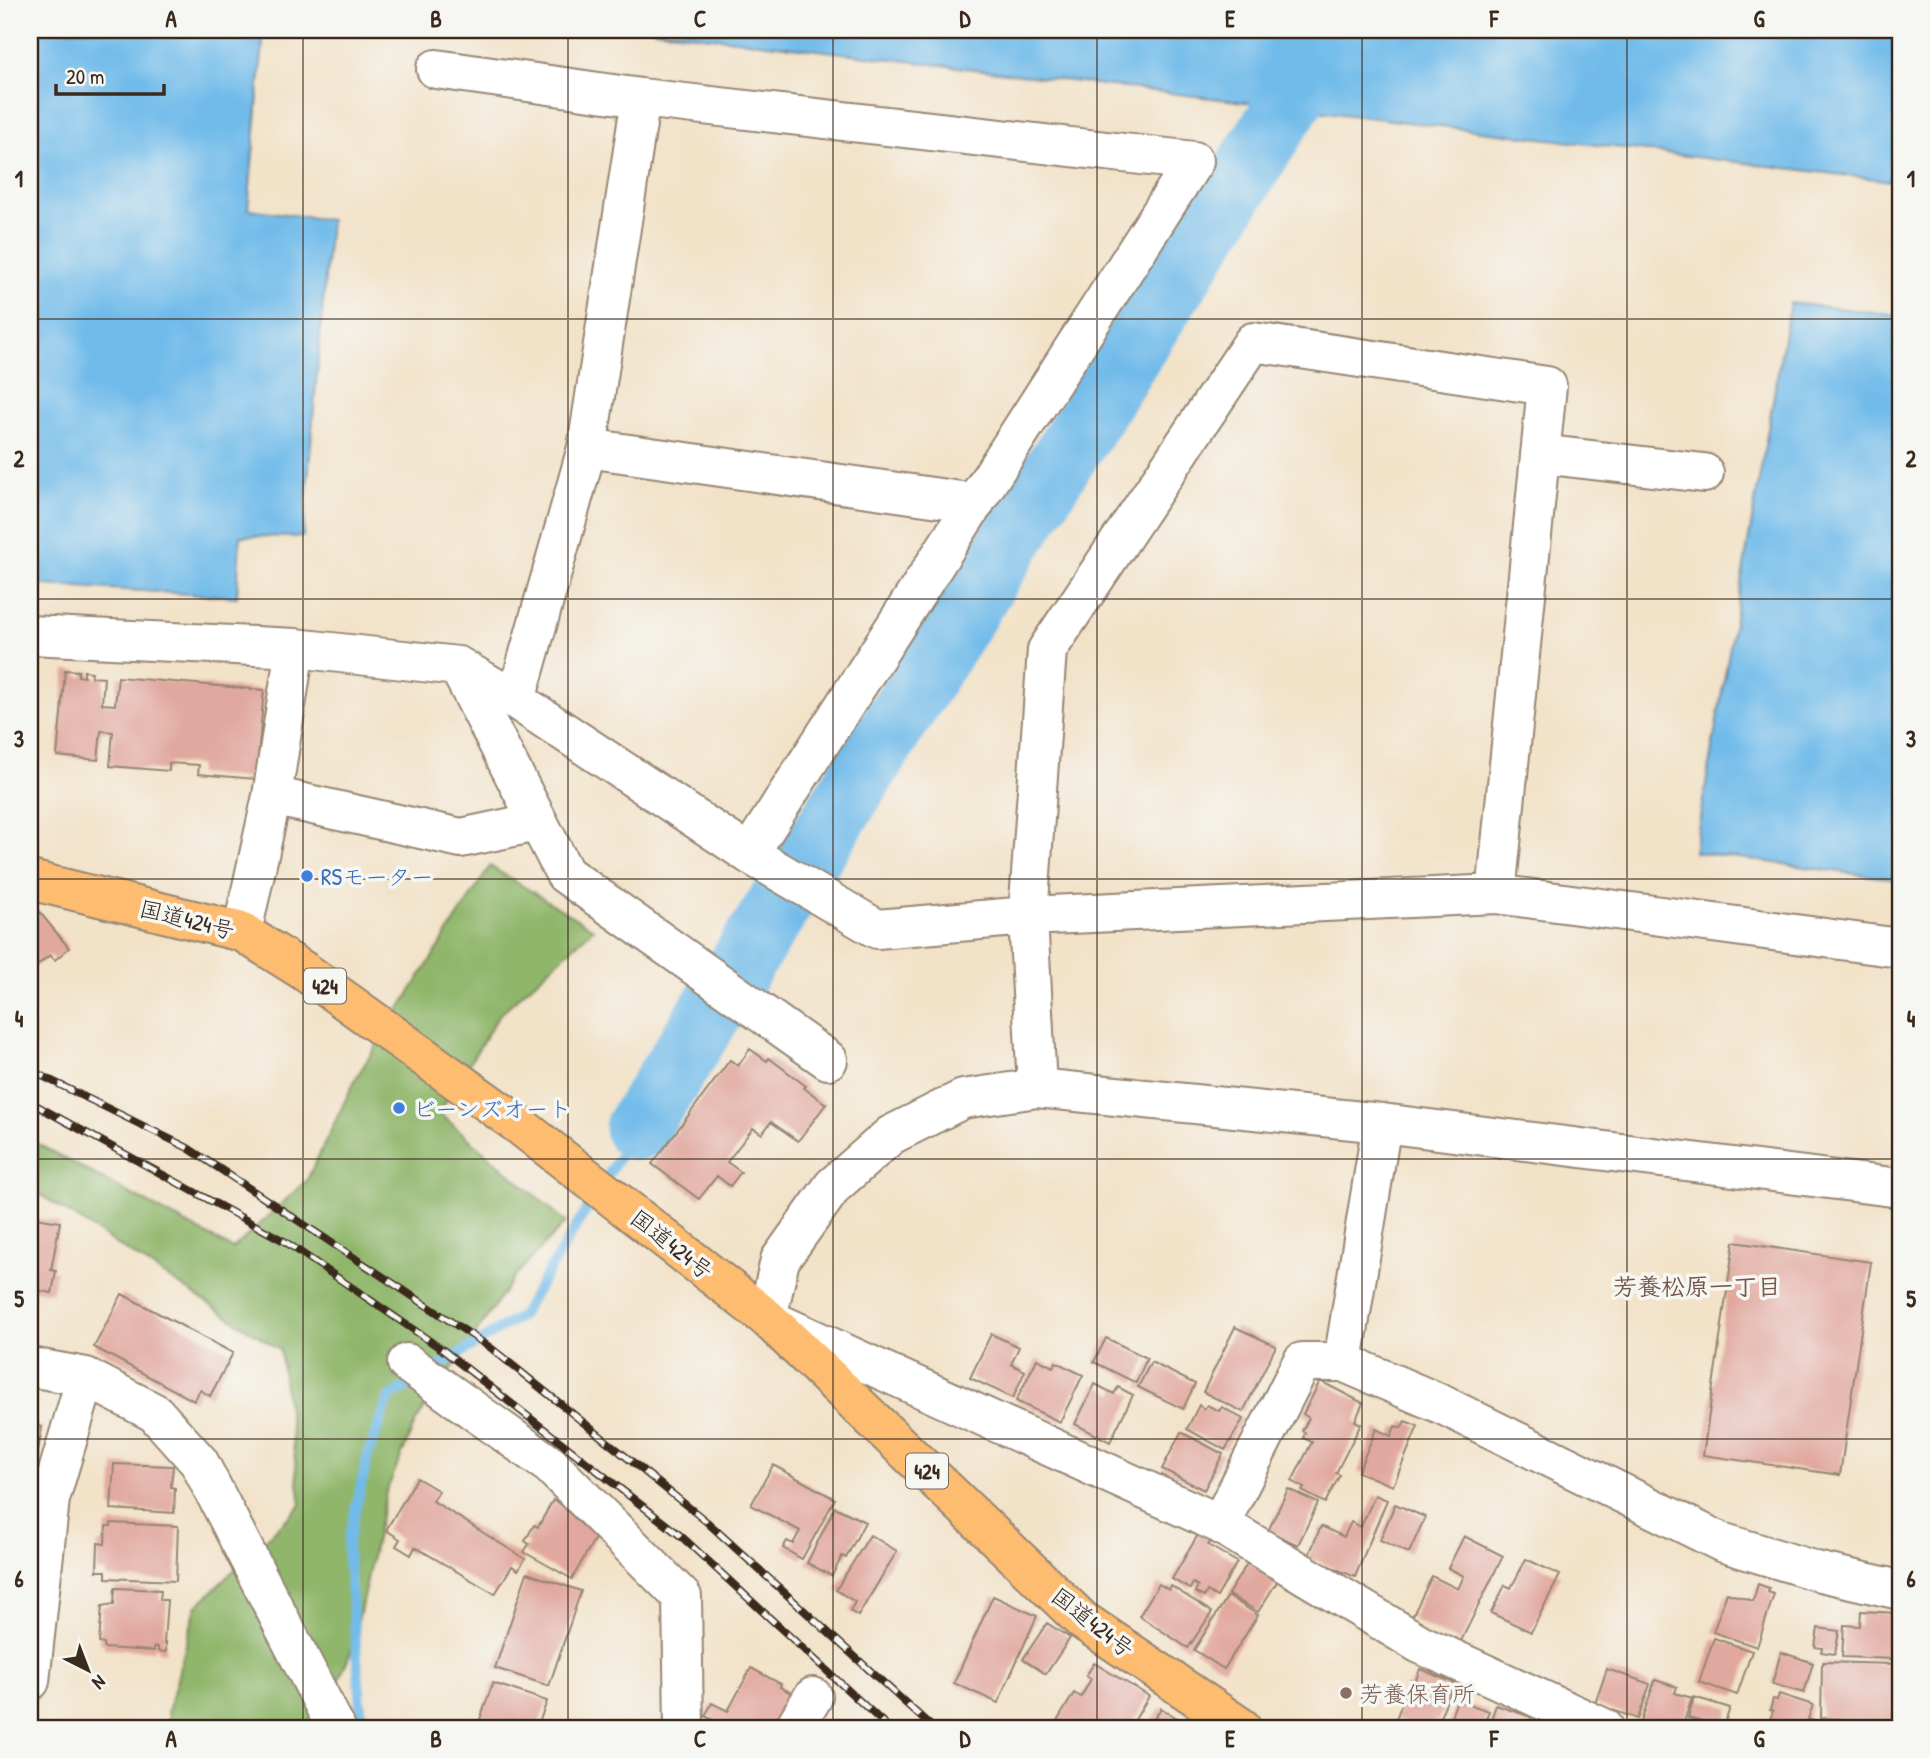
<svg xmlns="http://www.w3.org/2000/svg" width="1930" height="1758" font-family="'Patrick Hand','Klee One',sans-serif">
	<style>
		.forest { fill: #8fb66b; stroke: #657044; stroke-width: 2 }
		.water { fill: #71bbea; stroke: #567284; stroke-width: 2 }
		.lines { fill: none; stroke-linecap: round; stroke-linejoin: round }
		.stream { stroke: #71bbea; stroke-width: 10 }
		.river { stroke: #71bbea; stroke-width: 65 }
		.building { fill: #e1a89f }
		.minor-casing { stroke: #968673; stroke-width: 42 }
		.highway-casing { stroke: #968673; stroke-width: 42 }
		.minor { stroke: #fff; stroke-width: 38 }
		.highway { stroke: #fdbc70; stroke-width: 38 }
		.rail-casing { stroke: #3b2a1e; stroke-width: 8 }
		.rail { stroke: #f6f6f2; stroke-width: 5; stroke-dasharray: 16; stroke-linecap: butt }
		.grid { fill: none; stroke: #3b2a1e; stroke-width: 2; stroke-opacity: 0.55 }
		.shop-dot { fill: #3f7fe0; stroke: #f6f6f2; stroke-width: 2.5 }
		.education-dot { fill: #8d6e63; stroke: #f6f6f2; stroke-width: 2.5 }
		.labels { text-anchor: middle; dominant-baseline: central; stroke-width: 7; stroke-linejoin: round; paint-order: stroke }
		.shield { fill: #f6f6f2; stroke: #73675e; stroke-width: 2 }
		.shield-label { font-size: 21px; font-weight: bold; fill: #3b2a1e }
		.shop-label { font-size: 23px; fill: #366cbe; stroke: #f6f6f2; text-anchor: start }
		.street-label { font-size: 23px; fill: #3b2a1e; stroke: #f6f6f2 }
		.education-label { font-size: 23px; fill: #785e54; stroke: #f6f6f2; text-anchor: start }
		.neighbourhood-label { font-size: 24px; font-weight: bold; fill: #75564b; stroke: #f6f6f2 }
		.neatline { fill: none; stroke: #3b2a1e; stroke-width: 2.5 }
		.grid-label { font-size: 23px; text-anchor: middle; font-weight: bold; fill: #3b2a1e }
	</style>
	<rect width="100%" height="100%" fill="#f6f6f2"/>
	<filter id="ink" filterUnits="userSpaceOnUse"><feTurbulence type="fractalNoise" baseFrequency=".0143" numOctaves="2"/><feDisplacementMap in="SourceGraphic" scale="14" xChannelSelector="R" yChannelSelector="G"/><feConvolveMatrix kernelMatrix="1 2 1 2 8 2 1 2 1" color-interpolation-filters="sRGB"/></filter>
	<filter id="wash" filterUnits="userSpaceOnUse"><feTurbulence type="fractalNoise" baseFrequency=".00686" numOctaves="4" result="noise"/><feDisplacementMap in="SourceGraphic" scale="28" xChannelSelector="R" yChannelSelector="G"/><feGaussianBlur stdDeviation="1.57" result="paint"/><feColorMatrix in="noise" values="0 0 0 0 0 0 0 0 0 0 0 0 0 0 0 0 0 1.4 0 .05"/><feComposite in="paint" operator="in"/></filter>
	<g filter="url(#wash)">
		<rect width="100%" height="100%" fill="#f2e2c8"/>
		<path class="forest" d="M 490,866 L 593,929 L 499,1015 L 439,1113 L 566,1222 L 515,1276 L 416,1421 L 386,1492 L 352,1649 L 319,1728 L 171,1728 L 168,1712 L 196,1607 L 301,1505 L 280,1350 L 30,1188 L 30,1140 L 233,1249 L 307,1180 L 356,1078 Z"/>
		<path class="water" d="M 30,30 L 264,30 L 248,209 L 330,220 L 303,537 L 240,536 L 237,597 L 30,584 Z
			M 653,30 L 1900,30 L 1900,182 Z
			M 1790,303 L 1900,315 L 1900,880 L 1694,852 Z"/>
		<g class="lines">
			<path class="stream" d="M 431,1371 L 521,1316 L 637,1128
				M 361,1728 L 361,1704 L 347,1546 L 368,1455 L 389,1397 L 418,1380"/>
			<path class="river" d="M 637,1128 L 1296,92"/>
		</g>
		<g id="blocks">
			<path class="building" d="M 65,670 L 78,671 L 78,676 L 84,677 L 84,671 L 92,672 L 91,677 L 104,678 L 102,704 L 115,705 L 118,677 L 264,690 L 256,779 L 198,774 L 199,765 L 169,763 L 169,771 L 110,766 L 113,732 L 101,731 L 98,760 L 57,756 Z
				M 37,909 L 69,948 L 55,960 L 50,955 L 30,971 L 30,915 Z
				M 750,1049 L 767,1061 L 769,1058 L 806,1086 L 804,1088 L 826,1104 L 798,1141 L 771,1122 L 762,1134 L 753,1128 L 727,1162 L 741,1172 L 730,1186 L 717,1176 L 699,1199 L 652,1164 L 730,1060 L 738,1066 Z
				M 30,1217 L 60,1222 L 51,1270 L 56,1271 L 52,1293 L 30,1289 Z
				M 1734,1242 L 1871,1262 L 1840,1475 L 1703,1455 Z
				M 122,1294 L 233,1353 L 210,1396 L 200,1390 L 194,1401 L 94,1347 Z
				M 1235,1327 L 1276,1346 L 1243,1412 L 1203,1392 Z
				M 991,1334 L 1019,1347 L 1011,1364 L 1025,1371 L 1013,1398 L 970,1378 Z
				M 1106,1338 L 1147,1358 L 1136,1383 L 1094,1362 Z
				M 1037,1359 L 1053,1367 L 1056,1362 L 1083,1375 L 1060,1422 L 1016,1401 Z
				M 1151,1362 L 1195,1384 L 1183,1409 L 1138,1387 Z
				M 1320,1381 L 1363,1403 L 1355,1421 L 1361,1424 L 1336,1473 L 1340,1475 L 1325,1503 L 1302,1491 L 1304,1488 L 1292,1481 L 1312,1442 L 1303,1438 L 1305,1433 L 1302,1431 L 1309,1418 L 1303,1414 Z
				M 1095,1384 L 1114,1394 L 1118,1387 L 1133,1395 L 1110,1442 L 1075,1424 Z
				M 1199,1405 L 1204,1409 L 1207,1405 L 1219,1411 L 1222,1407 L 1243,1419 L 1225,1450 L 1187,1429 Z
				M 1405,1421 L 1418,1426 L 1393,1486 L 1358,1472 L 1376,1429 L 1391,1436 L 1395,1426 L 1401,1428 Z
				M 30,1424 L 42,1427 L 37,1458 L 30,1456 Z
				M 1181,1432 L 1223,1454 L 1204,1490 L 1162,1469 Z
				M 114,1464 L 173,1466 L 171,1487 L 175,1488 L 174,1513 L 111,1509 Z
				M 773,1465 L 835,1499 L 802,1559 L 783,1548 L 787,1541 L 793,1544 L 800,1531 L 751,1505 Z
				M 417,1478 L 439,1491 L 433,1501 L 525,1559 L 518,1570 L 512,1566 L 495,1594 L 415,1547 L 411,1555 L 396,1546 L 400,1539 L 386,1530 Z
				M 1288,1489 L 1318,1503 L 1298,1545 L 1268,1531 Z
				M 1375,1495 L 1387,1500 L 1355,1577 L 1308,1557 L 1321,1526 L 1344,1537 L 1351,1522 L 1361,1527 Z
				M 553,1500 L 584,1518 L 599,1531 L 572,1579 L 524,1552 L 529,1544 L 525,1541 L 534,1525 L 538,1527 Z
				M 1395,1504 L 1425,1517 L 1409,1553 L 1380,1540 Z
				M 835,1507 L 865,1522 L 846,1558 L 842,1556 L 832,1576 L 807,1563 Z
				M 111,1523 L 178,1526 L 176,1581 L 106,1578 L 106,1571 L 97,1571 L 98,1543 L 105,1544 L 106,1526 L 111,1526 Z
				M 1199,1533 L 1211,1541 L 1208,1545 L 1237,1562 L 1217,1597 L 1207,1591 L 1204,1597 L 1195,1592 L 1198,1586 L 1193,1583 L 1190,1589 L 1172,1579 Z
				M 870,1535 L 897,1551 L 858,1616 L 850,1611 L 855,1602 L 836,1590 Z
				M 1464,1536 L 1503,1556 L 1460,1643 L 1411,1619 L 1432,1576 L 1458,1589 L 1464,1576 L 1448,1568 Z
				M 1526,1559 L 1560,1575 L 1531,1632 L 1491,1613 L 1505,1585 L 1511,1588 Z
				M 1248,1562 L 1278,1580 L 1258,1612 L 1228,1594 Z
				M 527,1573 L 581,1591 L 549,1686 L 495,1668 Z
				M 1159,1584 L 1169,1590 L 1171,1586 L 1212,1612 L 1188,1648 L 1139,1616 Z
				M 1758,1584 L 1769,1588 L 1768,1592 L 1774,1594 L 1757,1647 L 1713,1632 L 1727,1593 L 1753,1601 Z
				M 115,1588 L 161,1590 L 160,1600 L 167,1600 L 164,1643 L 166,1642 L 166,1652 L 158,1651 L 158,1647 L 154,1647 L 154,1651 L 104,1648 L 104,1644 L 99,1643 L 102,1606 L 114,1604 Z
				M 993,1596 L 1037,1616 L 998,1703 L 954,1683 Z
				M 1228,1596 L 1258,1615 L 1224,1669 L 1194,1650 Z
				M 1861,1611 L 1898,1613 L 1895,1659 L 1842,1657 L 1844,1625 L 1860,1626 Z
				M 1047,1623 L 1070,1638 L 1046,1674 L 1023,1659 Z
				M 1818,1628 L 1839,1631 L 1835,1654 L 1821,1652 L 1822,1648 L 1815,1647 Z
				M 1714,1638 L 1752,1651 L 1737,1695 L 1699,1682 Z
				M 1781,1652 L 1813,1663 L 1804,1693 L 1772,1684 Z
				M 1822,1662 L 1895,1664 L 1893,1726 L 1840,1724 L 1840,1719 L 1821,1718 Z
				M 1094,1663 L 1149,1696 L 1130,1728 L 1113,1728 L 1103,1722 L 1099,1728 L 1063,1728 L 1056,1723 L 1074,1693 L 1081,1697 L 1091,1679 L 1086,1676 Z
				M 751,1668 L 781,1684 L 780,1687 L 793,1694 L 782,1728 L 709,1728 L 713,1720 L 705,1716 L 712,1703 L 728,1711 Z
				M 1420,1669 L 1454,1683 L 1438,1722 L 1434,1721 L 1432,1728 L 1421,1728 L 1396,1719 L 1411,1680 L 1415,1682 Z
				M 1607,1669 L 1650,1684 L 1638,1719 L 1595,1704 Z
				M 1655,1680 L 1677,1687 L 1675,1693 L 1692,1698 L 1682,1728 L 1661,1728 L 1641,1722 Z
				M 493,1683 L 547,1701 L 537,1728 L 477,1728 Z
				M 1779,1694 L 1813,1705 L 1808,1719 L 1816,1722 L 1814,1728 L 1777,1728 L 1768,1725 L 1773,1711 L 1770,1710 L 1773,1699 L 1777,1700 Z
				M 1694,1697 L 1730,1708 L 1723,1728 L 1704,1728 L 1706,1723 L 1688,1718 Z
				M 1457,1700 L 1489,1711 L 1482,1728 L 1447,1728 Z
				M 1496,1705 L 1531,1717 L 1530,1721 L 1533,1722 L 1530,1728 L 1488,1728 Z
				M 1161,1708 L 1193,1728 L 1148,1728 Z"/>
		</g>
	</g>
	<g filter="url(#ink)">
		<use href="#blocks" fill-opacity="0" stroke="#968673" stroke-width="2"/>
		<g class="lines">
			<defs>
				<path id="minor" d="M 436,69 L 641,98
					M 587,448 L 975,503
					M 1540,454 L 1704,473
					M 30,635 L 295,648 L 272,796 L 242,932
					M 295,648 L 458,666 L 516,700 L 749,854 L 877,929 L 1028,916 L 1047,650 L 1253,342 L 1547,386 L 1496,894
					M 458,666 L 565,874 L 828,1060
					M 516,700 L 587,448 L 641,98 L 1194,161 L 749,854
					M 272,796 L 461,838 L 537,822
					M 1037,1088 L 1028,916 L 1496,894 L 1900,948
					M 1343,1362 L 1443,1405 L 1721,1542 L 1816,1571 L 1900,1590
					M 407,1363 L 550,1465 L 682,1597 L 684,1728
					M 30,1367 L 86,1377 L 155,1413 L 199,1462 L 336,1728
					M 1220,1524 L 1302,1362 L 1343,1362 L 1382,1123
					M 30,1681 L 50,1499 L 86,1377
					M 794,1728 L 813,1697
					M 1604,1728 L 1420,1644 L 1220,1524 L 767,1318 L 780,1260 L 833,1186 L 891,1135 L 963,1099 L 1037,1088 L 1382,1123 L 1900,1188"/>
				<path id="highway" d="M 30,880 L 242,932 L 304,971 L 519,1125 L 767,1318 L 1082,1620 L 1242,1728"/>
			</defs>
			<use href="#minor" class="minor-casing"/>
			<use href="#highway" class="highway-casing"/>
			<use href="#minor" class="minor"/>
			<use href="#highway" class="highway"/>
			<defs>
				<path id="rail" d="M 30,1070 L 188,1148 L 491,1348 L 707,1522 L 933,1728
					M 30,1102 L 284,1241 L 443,1350 L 682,1537 L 889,1728"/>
			</defs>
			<use href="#rail" class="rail-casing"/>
			<use href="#rail" class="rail"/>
		</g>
	</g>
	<path class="grid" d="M 303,30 L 303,1728M 568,30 L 568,1728M 833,30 L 833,1728M 1097,30 L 1097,1728M 1362,30 L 1362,1728M 1627,30 L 1627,1728M 30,319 L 1900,319M 30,599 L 1900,599M 30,879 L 1900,879M 30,1159 L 1900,1159M 30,1439 L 1900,1439"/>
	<g class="shop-dot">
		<circle cx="307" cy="876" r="7"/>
		<circle cx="399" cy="1108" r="7"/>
	</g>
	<circle class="education-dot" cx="1346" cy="1693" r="7"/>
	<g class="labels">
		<g class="shield">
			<rect x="304" y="968.5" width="42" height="35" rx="5"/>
			<rect x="906" y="1453.5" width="42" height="35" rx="5"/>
		</g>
		<g class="shield-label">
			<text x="325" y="986">424</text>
			<text x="927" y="1471">424</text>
		</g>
		<g class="shop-label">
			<text x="321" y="876">RSモーター</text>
			<text x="413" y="1108">ビーンズオート</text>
		</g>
		<g class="street-label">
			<text transform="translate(187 919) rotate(14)">国道424号</text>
			<text transform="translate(672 1244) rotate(38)">国道424号</text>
			<text transform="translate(1093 1622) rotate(38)">国道424号</text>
		</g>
		<g class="education-label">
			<text x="1360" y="1693">芳養保育所</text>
		</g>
		<g class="neighbourhood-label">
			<text x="1697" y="1286">芳養松原一丁目</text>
		</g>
	</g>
	<rect width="1930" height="1758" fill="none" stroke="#f6f6f2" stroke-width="77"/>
	<g transform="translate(88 1670) rotate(138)" stroke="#f6f6f2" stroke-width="5" paint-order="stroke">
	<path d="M0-5L12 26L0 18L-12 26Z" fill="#3b2a1e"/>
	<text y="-10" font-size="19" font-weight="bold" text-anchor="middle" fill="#3b2a1e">N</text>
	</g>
	<path d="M56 84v10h108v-10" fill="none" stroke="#3b2a1e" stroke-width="3.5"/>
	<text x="66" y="84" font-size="21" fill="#3b2a1e" stroke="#f6f6f2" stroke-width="5" paint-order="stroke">20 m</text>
	<rect x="38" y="38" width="1854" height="1682" class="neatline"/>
	<g class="grid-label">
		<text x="171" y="27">A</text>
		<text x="436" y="27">B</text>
		<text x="700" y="27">C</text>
		<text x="965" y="27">D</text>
		<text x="1230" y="27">E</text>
		<text x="1494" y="27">F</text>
		<text x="1759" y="27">G</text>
		<text x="19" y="187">1</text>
		<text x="1911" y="187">1</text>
		<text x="19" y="467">2</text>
		<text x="1911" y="467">2</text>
		<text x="19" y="747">3</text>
		<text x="1911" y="747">3</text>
		<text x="19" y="1027">4</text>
		<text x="1911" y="1027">4</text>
		<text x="19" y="1307">5</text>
		<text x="1911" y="1307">5</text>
		<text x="19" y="1587">6</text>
		<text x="1911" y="1587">6</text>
		<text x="171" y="1747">A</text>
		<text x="436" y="1747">B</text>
		<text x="700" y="1747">C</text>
		<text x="965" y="1747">D</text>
		<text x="1230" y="1747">E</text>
		<text x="1494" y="1747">F</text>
		<text x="1759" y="1747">G</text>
	</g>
</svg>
